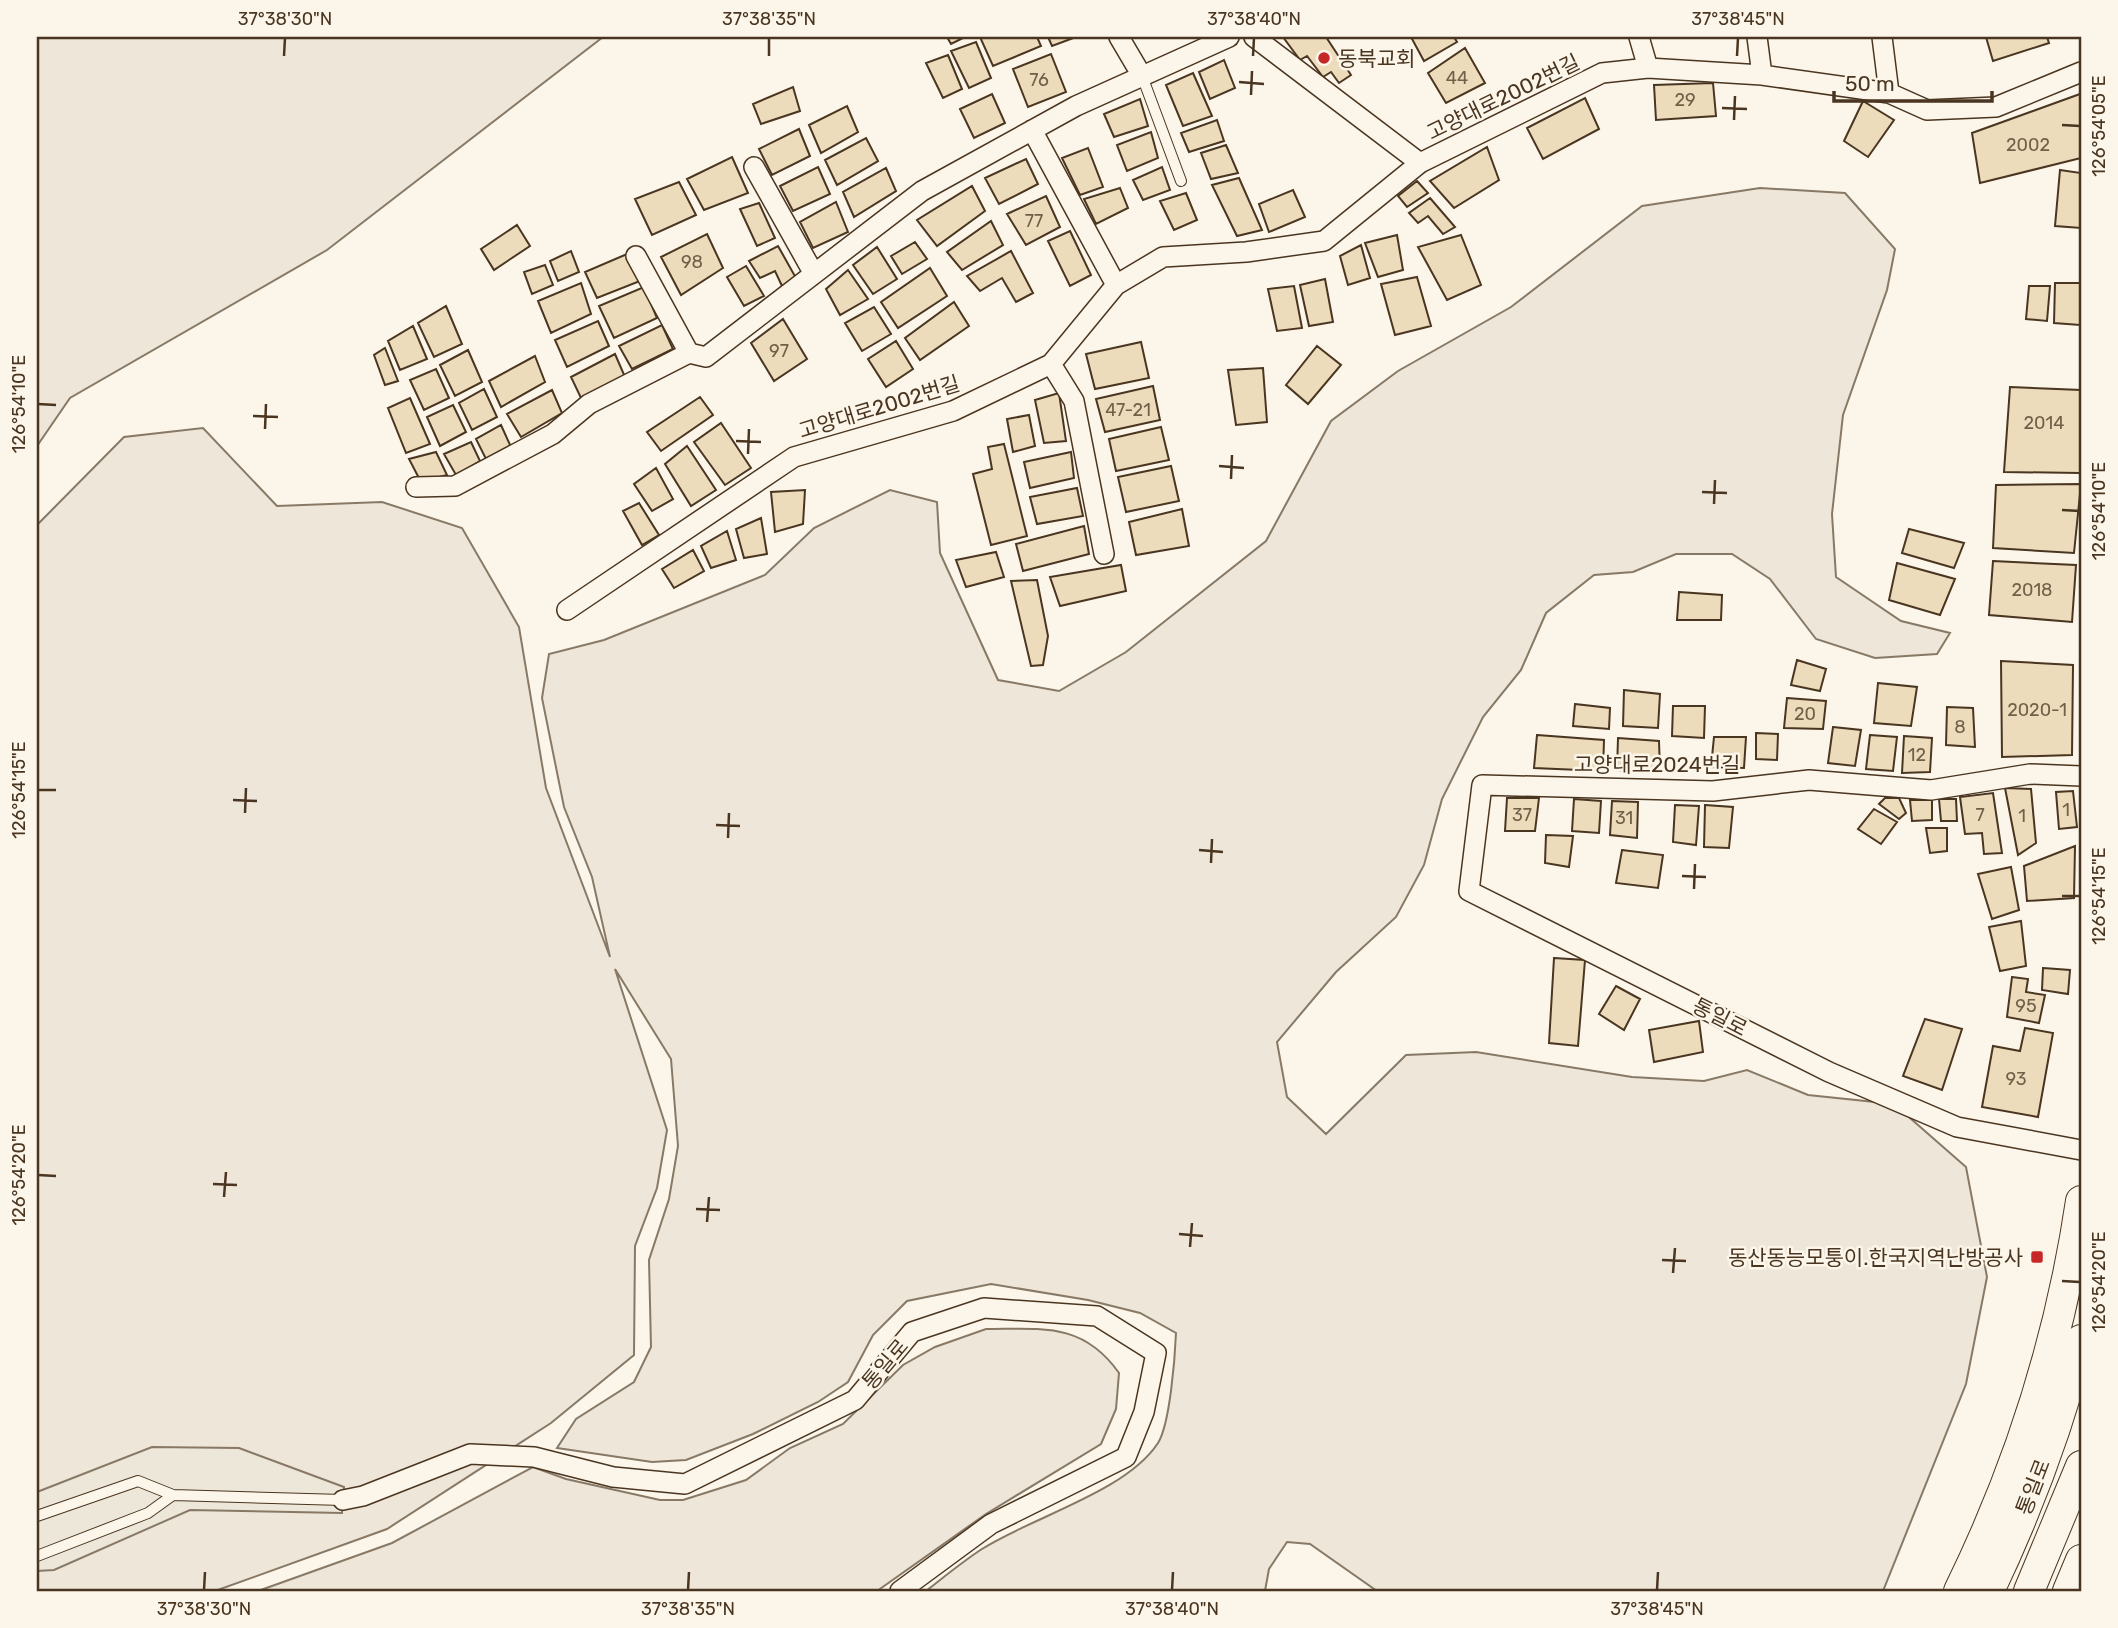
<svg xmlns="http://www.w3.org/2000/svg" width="2118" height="1628" font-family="Rubik,'Noto Sans KR',sans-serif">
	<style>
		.green { fill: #ede6d9; stroke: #887966; stroke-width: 2 }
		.parking { fill: #ede7d9; stroke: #887966; stroke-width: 2 }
		.building { fill: #ecdcbc; stroke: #4a3520; stroke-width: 2 }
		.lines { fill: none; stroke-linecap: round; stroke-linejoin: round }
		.service-casing { stroke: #4a3520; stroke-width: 12 }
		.minor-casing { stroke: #4a3520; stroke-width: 22 }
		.primary-casing { stroke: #4a3520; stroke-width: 32 }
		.service { stroke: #fbf6e9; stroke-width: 10 }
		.minor { stroke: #fbf6e9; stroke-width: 19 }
		.primary { stroke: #fbf6e9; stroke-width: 30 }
		.ticks { fill: none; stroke: #4a3520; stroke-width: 2.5 }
		.poi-dot { fill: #c62828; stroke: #fbf6e9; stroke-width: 2.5 }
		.labels { text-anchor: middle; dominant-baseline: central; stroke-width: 5; stroke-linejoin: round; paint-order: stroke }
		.number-label { font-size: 18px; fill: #725f47 }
		.poi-label { font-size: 21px; fill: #4a3520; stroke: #fbf6e9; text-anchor: start }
		.street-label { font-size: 21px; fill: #4a3520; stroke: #fbf6e9 }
		.neatline { fill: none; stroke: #4a3520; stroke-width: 2.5 }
		.ticks-label { font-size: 18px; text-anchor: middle; fill: #4a3520 }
	</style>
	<rect width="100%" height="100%" fill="#fbf6e9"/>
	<path class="green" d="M 37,37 L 603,37 L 327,250 L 70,398 L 37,446 Z
		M 1760,188 L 1845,193 L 1895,249 L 1887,290 L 1843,415 L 1832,514 L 1836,577 L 1901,621 L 1950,633 L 1937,654 L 1875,658 L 1816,639 L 1770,579 L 1732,554 L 1676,554 L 1633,572 L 1594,575 L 1546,613 L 1521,670 L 1483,717 L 1442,799 L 1424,865 L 1396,917 L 1336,972 L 1277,1042 L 1287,1097 L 1326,1134 L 1406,1055 L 1476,1052 L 1632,1077 L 1704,1081 L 1747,1070 L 1808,1095 L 1894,1104 L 1966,1167 L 1987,1277 L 1966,1384 L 1883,1591 L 1377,1591 L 1310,1544 L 1287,1542 L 1269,1569 L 1265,1591 L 926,1591 C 944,1577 962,1562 982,1549 C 1032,1517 1126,1492 1158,1443 C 1170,1424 1175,1357 1176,1333 L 1140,1313 L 1088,1300 L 991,1284 L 907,1301 L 873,1335 L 848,1382 L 818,1402 L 753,1434 L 686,1460 L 652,1462 L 557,1448 L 576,1419 L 634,1382 L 651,1347 L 649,1260 L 669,1199 L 678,1146 L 671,1059 L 615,969 L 667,1130 L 657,1188 L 635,1246 L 634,1355 L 551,1423 L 387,1529 L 215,1591 L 37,1591 L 37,525 L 124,437 L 203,428 L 277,506 L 382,502 L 462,528 L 519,627 L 546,788 L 610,957 L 592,877 L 564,807 L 542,698 L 549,654 L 604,640 L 765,575 L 814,528 L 890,490 L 937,502 L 940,553 L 998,680 L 1059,691 L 1126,652 L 1266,541 L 1331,421 L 1398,371 L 1511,307 L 1642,206 Z
		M 986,1329 C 1042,1329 1083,1322 1119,1373 L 1116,1409 L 1101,1444 L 986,1514 L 877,1591 L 258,1591 L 392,1543 L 533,1467 L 566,1479 L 660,1500 L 683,1500 L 746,1480 L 790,1448 L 843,1424 L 903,1365 L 935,1347 Z"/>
	<path class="parking" d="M 152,1447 L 239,1448 L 344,1487 L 342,1513 L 190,1510 L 54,1570 L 37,1571 L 37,1492 Z"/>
	<path class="building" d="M 947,37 L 965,37 L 951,44 Z
		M 980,37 L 1037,37 L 1041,46 L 993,66 Z
		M 1048,37 L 1076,37 L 1052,46 Z
		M 1283,37 L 1326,37 L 1351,75 L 1339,83 L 1331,72 L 1323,77 L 1307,56 L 1300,60 Z
		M 1411,37 L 1454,37 L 1457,42 L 1424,61 Z
		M 1986,37 L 2047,37 L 2049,43 L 1993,61 Z
		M 976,42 L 991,78 L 969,88 L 951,51 Z
		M 1465,48 L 1485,83 L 1446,103 L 1428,73 Z
		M 1051,54 L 1066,92 L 1028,107 L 1013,69 Z
		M 948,55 L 962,89 L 943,98 L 926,63 Z
		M 1224,60 L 1235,88 L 1210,99 L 1199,72 Z
		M 1193,73 L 1212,116 L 1183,126 L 1166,85 Z
		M 1713,83 L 1716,116 L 1656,120 L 1654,85 Z
		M 793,87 L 800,111 L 761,124 L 753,104 Z
		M 992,94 L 1005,123 L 974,138 L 960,109 Z
		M 2080,94 L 2081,158 L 1980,183 L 1972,133 Z
		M 1585,98 L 1599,129 L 1543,159 L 1527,128 Z
		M 1140,99 L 1148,126 L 1114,137 L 1104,114 Z
		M 1863,101 L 1894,120 L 1868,157 L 1844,141 Z
		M 847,106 L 858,132 L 821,153 L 809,125 Z
		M 1217,120 L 1224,141 L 1189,152 L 1181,133 Z
		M 799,129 L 810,156 L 772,175 L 759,149 Z
		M 1151,132 L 1158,158 L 1127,171 L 1117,145 Z
		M 866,138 L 878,161 L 837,185 L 825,160 Z
		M 1226,145 L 1238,173 L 1211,179 L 1201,153 Z
		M 1487,147 L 1499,180 L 1454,208 L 1430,181 Z
		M 1088,148 L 1103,187 L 1080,195 L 1062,158 Z
		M 732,157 L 748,193 L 704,210 L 687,179 Z
		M 1026,159 L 1038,184 L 999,204 L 985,178 Z
		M 818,167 L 830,194 L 793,211 L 780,186 Z
		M 1162,167 L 1170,190 L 1143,200 L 1133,180 Z
		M 886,168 L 896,191 L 854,217 L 843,192 Z
		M 2060,170 L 2081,173 L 2081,228 L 2055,226 Z
		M 1239,178 L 1262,230 L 1237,236 L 1212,185 Z
		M 1417,181 L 1428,193 L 1407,207 L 1398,196 Z
		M 679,182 L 696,215 L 652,235 L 635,199 Z
		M 972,186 L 985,211 L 937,246 L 917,220 Z
		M 1120,188 L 1128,208 L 1096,224 L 1084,199 Z
		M 1293,190 L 1305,217 L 1269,232 L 1259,204 Z
		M 1186,193 L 1197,220 L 1174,230 L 1160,201 Z
		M 1046,196 L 1060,227 L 1026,245 L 1007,214 Z
		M 1430,198 L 1455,227 L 1443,234 L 1428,216 L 1418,223 L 1409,213 Z
		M 836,202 L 848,232 L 813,248 L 800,222 Z
		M 759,203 L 775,238 L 757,246 L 740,209 Z
		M 991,221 L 1003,245 L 962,270 L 947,252 Z
		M 517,225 L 530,246 L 494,270 L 481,249 Z
		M 1070,231 L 1091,275 L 1070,286 L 1048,241 Z
		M 707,234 L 723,268 L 681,295 L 661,257 Z
		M 1397,235 L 1403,270 L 1378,277 L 1365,243 Z
		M 1461,235 L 1481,285 L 1447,300 L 1418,247 Z
		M 915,242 L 927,259 L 902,274 L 891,256 Z
		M 1361,245 L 1370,278 L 1348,285 L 1340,256 Z
		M 778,246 L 796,278 L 782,286 L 775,271 L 760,278 L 749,261 Z
		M 877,247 L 897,279 L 873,294 L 853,265 Z
		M 571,251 L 579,272 L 558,281 L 550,261 Z
		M 1011,251 L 1033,293 L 1016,302 L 1002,278 L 980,291 L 967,276 Z
		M 627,254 L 640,281 L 597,298 L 585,272 Z
		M 545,265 L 553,285 L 532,294 L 524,272 Z
		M 746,266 L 764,296 L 744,306 L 727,277 Z
		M 930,268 L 947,296 L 898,328 L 881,302 Z
		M 848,270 L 868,299 L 840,315 L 826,289 Z
		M 1417,277 L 1431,326 L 1395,335 L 1381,284 Z
		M 1325,279 L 1333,322 L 1309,326 L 1300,285 Z
		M 581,283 L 591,314 L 551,333 L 538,301 Z
		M 2055,283 L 2081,283 L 2080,325 L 2054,323 Z
		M 1294,286 L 1302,328 L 1277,331 L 1268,289 Z
		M 2029,286 L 2050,286 L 2047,321 L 2026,319 Z
		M 644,287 L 657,318 L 614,338 L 599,306 Z
		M 954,302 L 969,326 L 920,360 L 905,338 Z
		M 446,306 L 462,344 L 434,357 L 418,323 Z
		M 874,307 L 891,334 L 862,351 L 845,323 Z
		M 783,319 L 807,359 L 774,381 L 751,343 Z
		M 598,321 L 609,346 L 567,367 L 555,340 Z
		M 662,325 L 673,349 L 632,369 L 619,346 Z
		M 413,326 L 427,359 L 400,370 L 388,341 Z
		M 896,341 L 913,369 L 886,387 L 868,359 Z
		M 1141,342 L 1149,378 L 1095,389 L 1086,354 Z
		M 1317,346 L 1341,365 L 1308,404 L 1286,385 Z
		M 385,348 L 398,381 L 385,385 L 374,355 Z
		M 468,350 L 482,382 L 455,396 L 440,365 Z
		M 615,354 L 625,377 L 581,398 L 571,377 Z
		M 535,356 L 545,382 L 501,407 L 489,381 Z
		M 1263,368 L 1267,422 L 1236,425 L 1228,370 Z
		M 436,369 L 449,398 L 424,410 L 410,380 Z
		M 1153,386 L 1160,420 L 1105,432 L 1096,399 Z
		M 2010,387 L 2081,390 L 2080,473 L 2004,472 Z
		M 484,389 L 497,417 L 472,430 L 459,403 Z
		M 552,390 L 562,413 L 521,437 L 507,414 Z
		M 1059,393 L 1066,441 L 1044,443 L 1035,400 Z
		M 700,397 L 713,415 L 661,451 L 647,432 Z
		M 410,398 L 430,444 L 406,453 L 388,408 Z
		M 453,405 L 466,432 L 440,446 L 427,417 Z
		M 1029,415 L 1035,446 L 1013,452 L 1007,419 Z
		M 721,423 L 751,468 L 725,485 L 694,442 Z
		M 501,425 L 511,447 L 486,459 L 476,439 Z
		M 1161,427 L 1169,460 L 1116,471 L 1109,439 Z
		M 471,442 L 480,461 L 456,475 L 444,454 Z
		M 1004,444 L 1027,536 L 991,545 L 973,474 L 992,469 L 988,447 Z
		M 687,446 L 716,490 L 691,506 L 665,464 Z
		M 436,452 L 447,475 L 421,482 L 409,459 Z
		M 1071,452 L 1074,478 L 1030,488 L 1024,462 Z
		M 1171,466 L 1179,501 L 1126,512 L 1118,477 Z
		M 656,468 L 673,499 L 652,511 L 634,484 Z
		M 2081,484 L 2074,553 L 1993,548 L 1996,485 Z
		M 1077,488 L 1083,516 L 1037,524 L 1030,497 Z
		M 805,490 L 803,524 L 775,532 L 771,492 Z
		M 639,503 L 659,535 L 642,545 L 623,511 Z
		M 1182,509 L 1189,546 L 1136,555 L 1129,522 Z
		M 761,518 L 767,554 L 744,558 L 736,529 Z
		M 1084,526 L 1089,554 L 1023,571 L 1016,544 Z
		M 1909,529 L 1964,543 L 1954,568 L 1902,553 Z
		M 727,531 L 736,560 L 711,568 L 701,546 Z
		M 693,550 L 704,571 L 674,588 L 662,569 Z
		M 996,552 L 1004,577 L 966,587 L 956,560 Z
		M 1993,561 L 2076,565 L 2072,622 L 1989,615 Z
		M 1897,563 L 1955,579 L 1940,615 L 1889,600 Z
		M 1121,565 L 1126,591 L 1060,606 L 1050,577 Z
		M 1037,580 L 1048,636 L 1043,665 L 1031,666 L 1011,581 Z
		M 1679,592 L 1722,595 L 1721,620 L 1677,620 Z
		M 1797,660 L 1826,669 L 1820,691 L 1791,685 Z
		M 2001,661 L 2073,665 L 2072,755 L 2002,757 Z
		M 1878,683 L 1917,687 L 1911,726 L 1874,723 Z
		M 1624,690 L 1660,694 L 1658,728 L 1623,726 Z
		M 1787,698 L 1826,701 L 1823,729 L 1784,728 Z
		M 1575,704 L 1610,708 L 1609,729 L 1573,726 Z
		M 1673,706 L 1705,706 L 1704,738 L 1672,736 Z
		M 1947,707 L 1973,708 L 1975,747 L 1946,745 Z
		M 1833,727 L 1861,730 L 1855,766 L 1828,763 Z
		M 1756,733 L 1778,734 L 1777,760 L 1756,759 Z
		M 1537,735 L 1604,740 L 1603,771 L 1534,768 Z
		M 1870,735 L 1897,737 L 1893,771 L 1866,769 Z
		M 1904,736 L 1932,738 L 1930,772 L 1902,773 Z
		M 1714,737 L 1746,737 L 1744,768 L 1711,767 Z
		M 1618,738 L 1659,741 L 1660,772 L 1617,770 Z
		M 2005,788 L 2031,789 L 2036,843 L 2018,855 Z
		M 2073,791 L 2077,827 L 2059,829 L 2056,792 Z
		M 1993,793 L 2002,853 L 1984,854 L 1982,833 L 1965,834 L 1960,797 Z
		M 1507,798 L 1539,798 L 1535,831 L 1505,831 Z
		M 1885,798 L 1899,798 L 1906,813 L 1899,819 L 1879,804 Z
		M 1574,799 L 1601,801 L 1599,833 L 1572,831 Z
		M 1939,799 L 1956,799 L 1957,821 L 1941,821 Z
		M 1910,800 L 1932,800 L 1932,820 L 1912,821 Z
		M 1612,801 L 1638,802 L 1637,838 L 1610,835 Z
		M 1675,805 L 1699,806 L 1696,845 L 1673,842 Z
		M 1705,805 L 1733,807 L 1729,848 L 1704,847 Z
		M 1874,809 L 1897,822 L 1881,844 L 1858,829 Z
		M 1926,828 L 1947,828 L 1947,851 L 1930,853 Z
		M 1546,835 L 1573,836 L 1569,867 L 1545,863 Z
		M 2075,846 L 2074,898 L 2027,901 L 2024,866 Z
		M 1622,850 L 1663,855 L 1658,888 L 1616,883 Z
		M 2011,867 L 2019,910 L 1992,919 L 1978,874 Z
		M 2021,921 L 2026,966 L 2000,971 L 1989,927 Z
		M 1554,958 L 1585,960 L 1578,1046 L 1549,1043 Z
		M 2043,968 L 2070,970 L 2068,994 L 2042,990 Z
		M 2012,977 L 2028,979 L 2026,992 L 2045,995 L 2039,1023 L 2007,1017 Z
		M 1616,986 L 1640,999 L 1624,1030 L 1599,1014 Z
		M 1925,1019 L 1962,1029 L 1942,1090 L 1903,1076 Z
		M 1699,1021 L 1703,1052 L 1654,1062 L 1649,1030 Z
		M 2025,1028 L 2053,1033 L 2038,1117 L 1982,1107 L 1993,1046 L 2020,1051 Z"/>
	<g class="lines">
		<defs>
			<path id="service" d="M 1142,76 L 1181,181
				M 37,1516 L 138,1481 L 173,1495 L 343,1500
				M 37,1556 L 148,1513 L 173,1495"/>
			<path id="minor" d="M 1119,37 L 1142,76
				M 1254,37 L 1420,163
				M 1639,37 L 1648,68
				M 1757,37 L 1762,75
				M 1882,37 L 1889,93
				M 1032,130 L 1116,285
				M 754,167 L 814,274
				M 636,256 L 689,353
				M 1051,364 L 1074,401 L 1104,554
				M 416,487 L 455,486 L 553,434 L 589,404 L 689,353 L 706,357 L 922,191 L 1076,106 L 1229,37
				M 567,610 L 794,457 L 953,411 L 1051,364 L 1116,285 L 1163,257 L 1246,252 L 1324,241 L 1420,163 L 1602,73 L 1648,68 L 1762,75 L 1889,93 L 1927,110 L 1996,107 L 2081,72
				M 2081,776 L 2030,774 L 1931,790 L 1809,780 L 1713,791 L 1482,785 L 1469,891 L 1829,1072 L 1957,1127 L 2081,1150
				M 343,1500 L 363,1496 L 470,1454 L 534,1457 L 613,1477 L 685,1484 L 855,1400 L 912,1332 L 984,1308 L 1097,1316 L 1156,1353 L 1144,1412 L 1126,1457 L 991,1524 L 900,1591"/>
			<path id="primary" d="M 1959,1591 C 2019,1469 2061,1336 2081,1201
				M 1989,1591 C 2027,1511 2059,1426 2081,1340
				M 2029,1591 L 2081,1466
				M 2068,1591 L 2081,1560"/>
		</defs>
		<use href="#service" class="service-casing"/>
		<use href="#minor" class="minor-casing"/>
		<use href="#primary" class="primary-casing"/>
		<use href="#service" class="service"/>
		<use href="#minor" class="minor"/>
		<use href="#primary" class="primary"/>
	</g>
	<path class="ticks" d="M 284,56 L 285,38M 769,56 L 769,38M 1253,56 L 1254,38M 1737,56 L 1738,38M 1239,82 L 1264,84M 1251,95 L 1252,71M 1722,108 L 1747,109M 1734,120 L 1735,96M 2062,125 L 2080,126M 38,404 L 56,405M 253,416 L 278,417M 265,429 L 266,404M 736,441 L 761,442M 748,454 L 749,429M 1219,466 L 1244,468M 1231,479 L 1232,455M 1702,492 L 1727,493M 1714,504 L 1715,480M 2062,510 L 2080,511M 38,790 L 56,790M 233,800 L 257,801M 245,813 L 246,788M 716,825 L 740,826M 728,838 L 729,813M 1199,850 L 1223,852M 1211,863 L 1212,839M 1682,876 L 1706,877M 1694,889 L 1695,864M 2062,896 L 2080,896M 38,1175 L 56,1176M 213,1184 L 237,1185M 224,1197 L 226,1172M 696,1209 L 720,1210M 707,1222 L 709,1197M 1179,1234 L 1203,1236M 1190,1247 L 1192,1223M 1662,1260 L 1686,1261M 1673,1273 L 1675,1248M 2062,1281 L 2080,1282M 204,1590 L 205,1572M 688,1590 L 689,1572M 1172,1590 L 1173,1572M 1657,1590 L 1658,1572"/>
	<g class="poi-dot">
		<circle cx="1324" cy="58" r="7"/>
		<rect x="2030" y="1250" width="14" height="14" rx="3.5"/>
	</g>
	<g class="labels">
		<g class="number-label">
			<text x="1457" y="78">44</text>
			<text x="1039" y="80">76</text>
			<text x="1685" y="100">29</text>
			<text x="2028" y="145">2002</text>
			<text x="1034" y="221">77</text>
			<text x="692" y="262">98</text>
			<text x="779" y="351">97</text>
			<text x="1128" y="410">47-21</text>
			<text x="2044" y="423">2014</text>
			<text x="2032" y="590">2018</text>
			<text x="2037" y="710">2020-1</text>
			<text x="1805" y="714">20</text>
			<text x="1960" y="727">8</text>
			<text x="1917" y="755">12</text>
			<text x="2066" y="810">1</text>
			<text x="1522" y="815">37</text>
			<text x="1980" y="815">7</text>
			<text x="2022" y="816">1</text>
			<text x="1624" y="818">31</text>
			<text x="2026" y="1006">95</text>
			<text x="2016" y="1079">93</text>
		</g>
		<g class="poi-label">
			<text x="1338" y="58">동북교회</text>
			<text x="2023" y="1257" text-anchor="end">동산동능모퉁이.한국지역난방공사</text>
		</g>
		<g class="street-label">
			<text transform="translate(1503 97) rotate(-26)">고양대로2002번길</text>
			<text transform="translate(879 407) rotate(-17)">고양대로2002번길</text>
			<text x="1657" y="764">고양대로2024번길</text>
			<text transform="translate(1720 1017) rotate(27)">통일로</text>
			<text transform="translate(885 1364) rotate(-50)">통일로</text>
			<text transform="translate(2033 1487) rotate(-69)">통일로</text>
		</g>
	</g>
	<rect width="2118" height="1628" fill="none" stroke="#fbf6e9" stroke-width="77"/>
	<path d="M1834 91v10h158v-10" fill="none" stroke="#4a3520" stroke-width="3.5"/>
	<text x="1845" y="91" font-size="21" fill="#4a3520" stroke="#fbf6e9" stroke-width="5" paint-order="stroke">50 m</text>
	<rect x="38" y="38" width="2042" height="1552" class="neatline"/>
	<g class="ticks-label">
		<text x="285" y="25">37°38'30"N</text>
		<text x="769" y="25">37°38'35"N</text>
		<text x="1254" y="25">37°38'40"N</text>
		<text x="1738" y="25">37°38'45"N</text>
		<text transform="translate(2099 126) rotate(-90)" y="6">126°54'05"E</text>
		<text transform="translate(19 404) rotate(-90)" y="6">126°54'10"E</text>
		<text transform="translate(2099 511) rotate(-90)" y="6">126°54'10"E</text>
		<text transform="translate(19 790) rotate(-90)" y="6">126°54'15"E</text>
		<text transform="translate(2099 896) rotate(-90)" y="6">126°54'15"E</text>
		<text transform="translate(19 1175) rotate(-90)" y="6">126°54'20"E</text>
		<text transform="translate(2099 1282) rotate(-90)" y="6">126°54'20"E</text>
		<text x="204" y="1615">37°38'30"N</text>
		<text x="688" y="1615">37°38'35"N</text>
		<text x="1172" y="1615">37°38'40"N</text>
		<text x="1657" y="1615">37°38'45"N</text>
	</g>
</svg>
